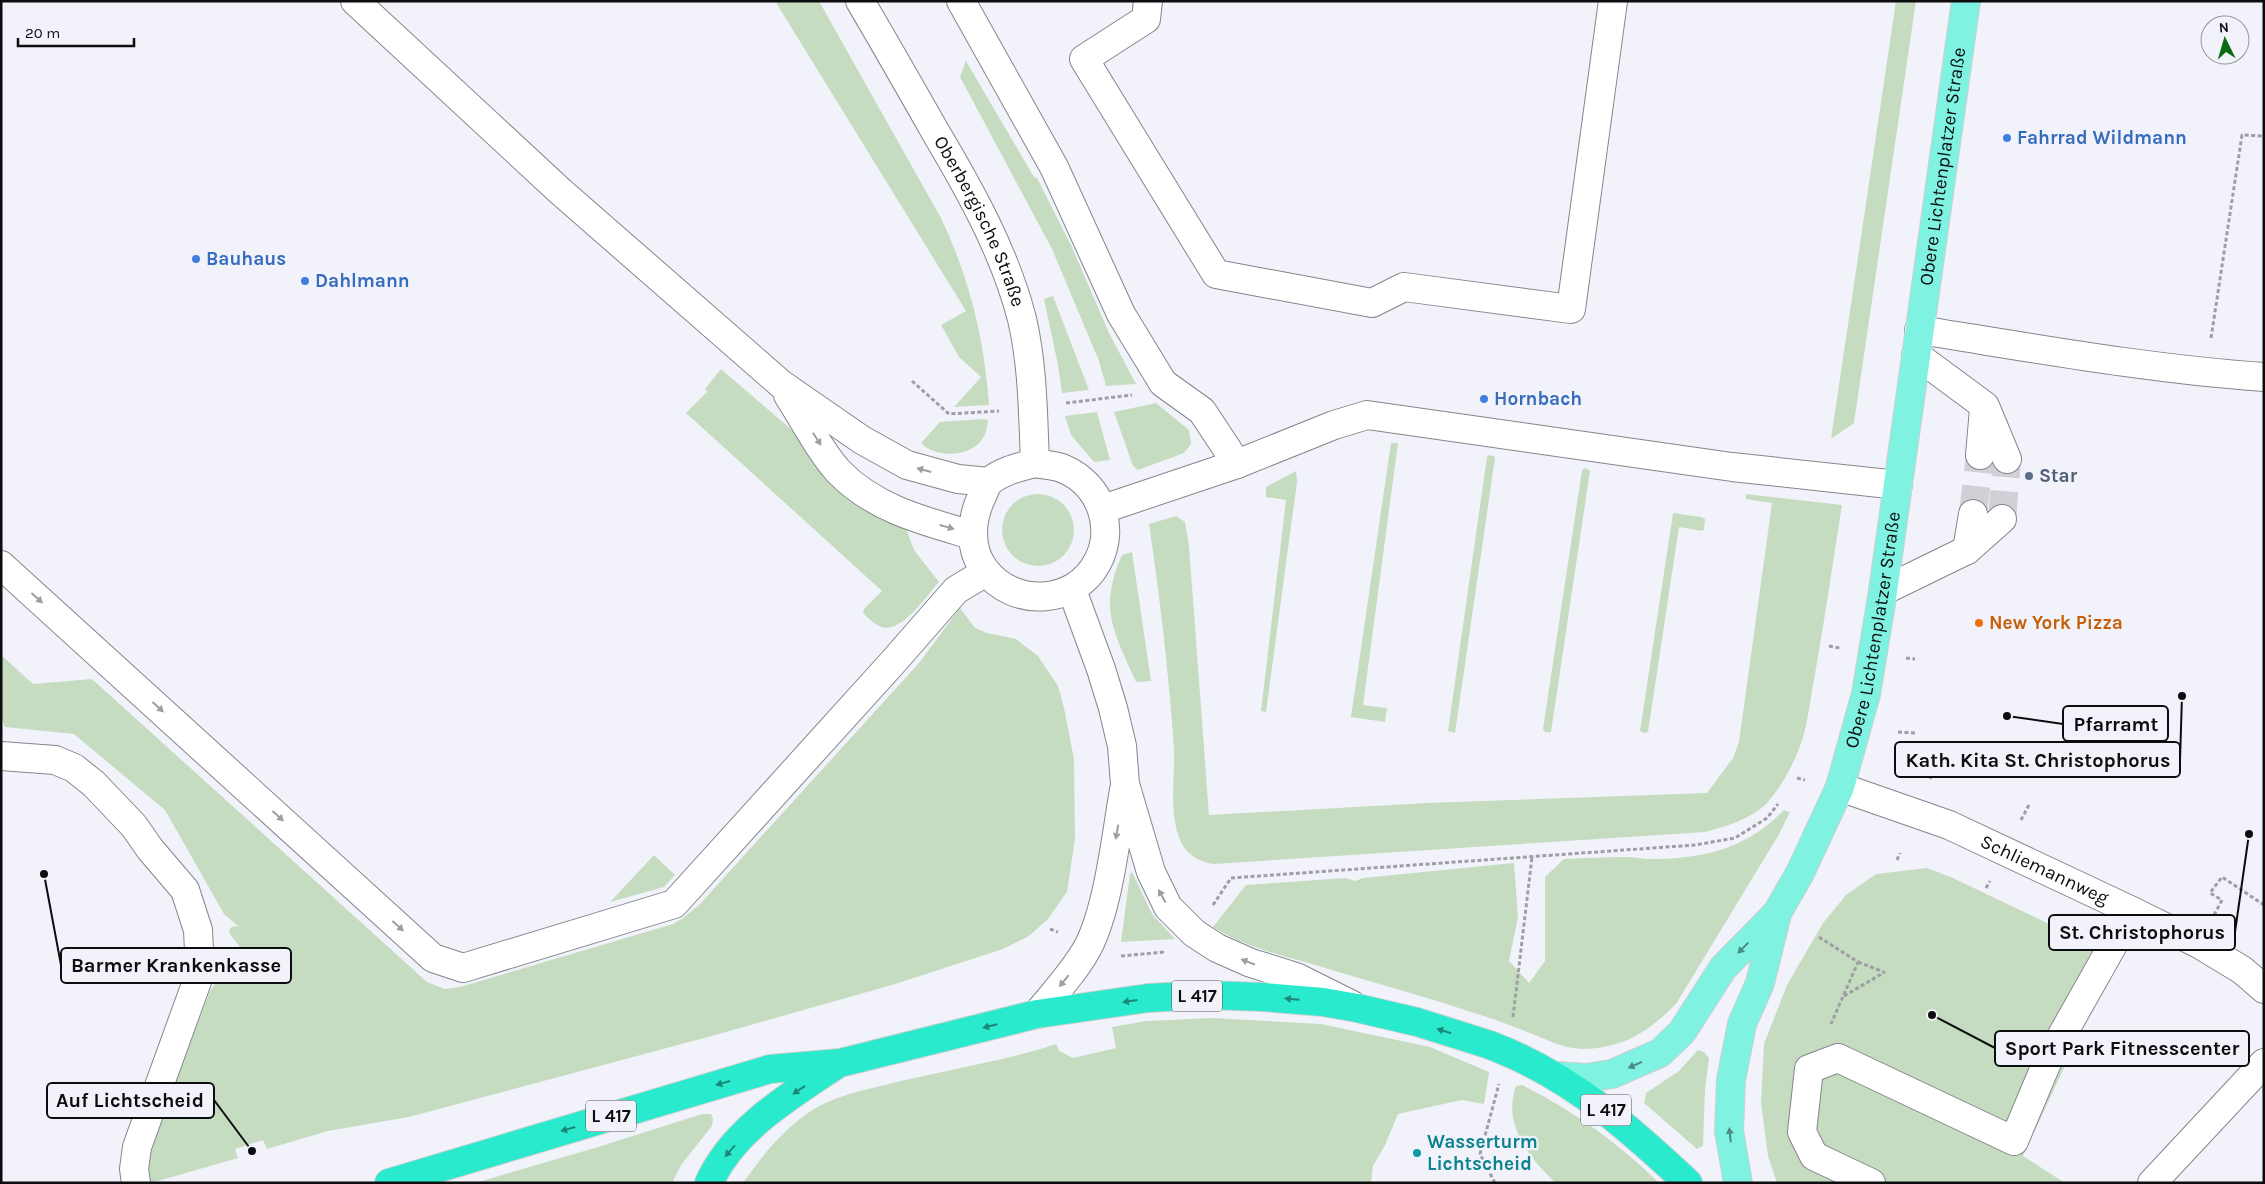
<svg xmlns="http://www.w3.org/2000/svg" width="2265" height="1184" font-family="Karla,sans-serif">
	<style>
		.green { fill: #c6dcc1 }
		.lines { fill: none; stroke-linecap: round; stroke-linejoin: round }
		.minor-tunnel { stroke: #d0d0d7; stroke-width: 28; stroke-dasharray: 28 14; stroke-linecap: butt }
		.minor-casing { stroke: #85868c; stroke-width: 30 }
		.major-casing { stroke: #cecfcf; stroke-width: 30 }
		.highway-casing { stroke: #cecfcf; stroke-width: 30 }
		.path { stroke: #9e9fa4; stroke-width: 3; stroke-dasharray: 4 2.5; stroke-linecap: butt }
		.minor { stroke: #fff; stroke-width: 28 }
		.major { stroke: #7ff2e1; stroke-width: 28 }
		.highway { stroke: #29eacd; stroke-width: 28 }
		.highway-bridge-casing { stroke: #cecfcf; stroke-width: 30; stroke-linecap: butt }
		.highway-bridge { stroke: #29eacd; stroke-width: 28 }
		.oneway { fill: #9e9e9f }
		.oneway2 { fill: #4b8b82 }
		.oneway3 { fill: #1c8778 }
		.shop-dot { fill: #3f7fe0; stroke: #f2f3fa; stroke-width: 2 }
		.service-dot { fill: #5c6f8a; stroke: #f2f3fa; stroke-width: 2 }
		.food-dot { fill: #e8710a; stroke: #f2f3fa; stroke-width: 2 }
		.culture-dot { fill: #0f9aa8; stroke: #f2f3fa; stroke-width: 2 }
		.labels { text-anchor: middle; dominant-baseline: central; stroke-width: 4.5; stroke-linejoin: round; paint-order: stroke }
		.shield { fill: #f2f3fa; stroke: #515256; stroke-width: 1 }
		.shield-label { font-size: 18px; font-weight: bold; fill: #0c0d0f }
		.shop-label { font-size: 19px; font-weight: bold; fill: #366cbe; stroke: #f2f3fa; text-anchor: start }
		.street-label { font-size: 19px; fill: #0c0d0f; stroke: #f2f3fa }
		.service-label { font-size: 19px; font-weight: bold; fill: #4e5e75; stroke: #f2f3fa; text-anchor: start }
		.food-label { font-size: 19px; font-weight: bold; fill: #c56008; stroke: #f2f3fa; text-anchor: start }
		.culture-label { font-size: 19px; font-weight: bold; fill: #0d838f; stroke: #f2f3fa; text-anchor: start }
		.leader { fill: none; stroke: #0c0d0f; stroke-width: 2 }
		.callout-dot { fill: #0c0d0f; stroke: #f2f3fa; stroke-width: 2 }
		.callout { fill: #f2f3fa; stroke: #0c0d0f; stroke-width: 2 }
		.callout-label { font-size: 20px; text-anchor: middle; font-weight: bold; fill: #0c0d0f }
	</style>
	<rect width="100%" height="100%" fill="#f2f3fa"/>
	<path class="green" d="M 775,1 L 819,1 L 941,218 C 970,280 984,337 989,405 L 954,407 L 981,377 L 959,357 L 941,325 L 966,311 Z
		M 1896,1 L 1916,1 L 1854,423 L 1831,439 Z
		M 966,61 L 1034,177 L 1037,178 L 1071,245 L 1109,333 L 1136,384 L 1106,386 L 1099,361 L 1052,249 L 960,77 Z
		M 1053,296 L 1089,390 L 1062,393 L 1058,365 L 1044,299 Z
		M 721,369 L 906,528 L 914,550 L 939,582 C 927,595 900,637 879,626 C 873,623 868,618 863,613 L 864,609 L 882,591 L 686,413 L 707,392 L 705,389 Z
		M 1156,403 L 1189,430 L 1191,444 L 1184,453 L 1138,470 L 1133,466 L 1114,412 Z
		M 1097,412 L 1110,460 L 1094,462 L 1071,435 L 1065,416 Z
		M 982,419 L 988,420 C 987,429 985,439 977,445 C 963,457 934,457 921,443 L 940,422 Z
		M 1391,443 L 1398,443 L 1363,705 L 1387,708 L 1385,722 L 1351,717 Z
		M 1489,455 L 1494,456 L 1495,458 L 1455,733 L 1448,731 L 1487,457 Z
		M 1586,468 L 1590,471 L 1551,732 L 1545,732 L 1543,729 L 1582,470 Z
		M 1296,471 L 1297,482 L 1266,712 L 1261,711 L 1286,500 L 1266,497 L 1266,487 Z
		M1002 530a36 36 0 1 1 72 0a36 36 0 1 1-72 0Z
		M 1746,494 L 1842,505 C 1833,562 1825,618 1815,674 C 1811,694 1809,715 1804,734 C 1797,758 1783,786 1766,804 C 1749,820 1727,826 1705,832 L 1213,864 C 1196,860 1185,854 1179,837 C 1169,810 1175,778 1174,750 C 1169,674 1160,599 1149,524 L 1176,516 L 1185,522 L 1189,546 L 1209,815 L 1427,803 L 1707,793 L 1733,758 L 1739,742 L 1772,503 L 1746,499 Z
		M 1673,513 L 1701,517 L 1705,519 L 1704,530 L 1702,531 L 1679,527 L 1648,732 L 1644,733 L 1640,731 Z
		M 1132,552 L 1151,681 L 1136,682 C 1114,632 1098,609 1122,555 Z
		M 960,608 L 975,628 L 987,633 L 1016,639 L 1038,656 L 1058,686 L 1064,708 L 1074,759 L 1075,839 L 1070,872 L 1067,892 L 1047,920 L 1029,936 L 1003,949 L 892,985 L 708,1037 L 409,1117 L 328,1131 L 267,1149 L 263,1140 L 235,1149 L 238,1158 L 151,1183 L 148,1176 L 146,1158 L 210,991 L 233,959 L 247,976 L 255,971 L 251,961 L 229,933 L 230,928 L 235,926 L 239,927 L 224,914 L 165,810 L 74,734 L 5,727 L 1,718 L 1,655 L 33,684 L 92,679 L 427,982 L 445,989 L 460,987 L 673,924 L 683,918 L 699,905 L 919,663 Z
		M 1784,810 L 1790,812 L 1778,836 L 1676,1004 C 1648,1032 1624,1048 1583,1049 C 1564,1049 1543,1038 1525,1031 C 1507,1024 1488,1017 1468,1011 C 1417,994 1364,980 1312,964 C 1279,955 1243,946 1213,927 L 1246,885 L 1346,878 L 1355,881 L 1363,878 L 1514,863 L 1518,917 L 1509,961 L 1529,983 L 1545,961 L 1545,877 L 1564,859 C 1585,858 1605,857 1626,857 C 1635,857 1643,859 1652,859 C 1705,859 1747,848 1784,810 Z
		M 654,855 L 675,875 L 664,887 L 610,902 Z
		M 1927,868 L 1953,878 L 2116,956 L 2023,1156 L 2065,1183 L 1777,1183 L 1768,1156 L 1761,1103 L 1764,1044 L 1787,985 L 1823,923 L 1846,895 L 1876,874 Z
		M 1132,872 L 1152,914 L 1175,939 L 1121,942 L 1130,874 Z
		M 1213,1018 L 1321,1024 L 1430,1047 L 1489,1072 L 1484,1104 L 1462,1100 L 1398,1114 L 1385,1145 L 1373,1166 L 1371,1183 L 743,1183 C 762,1156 783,1129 811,1111 C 834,1096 863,1090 889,1084 C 945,1070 1002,1062 1056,1044 L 1059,1051 L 1073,1058 L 1116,1048 L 1112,1027 L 1146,1021 Z
		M 1698,1050 L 1704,1052 L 1709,1058 L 1705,1090 L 1703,1146 L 1697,1149 L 1644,1103 L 1646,1093 L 1679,1071 Z
		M 1522,1085 C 1572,1110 1619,1143 1659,1183 L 1556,1183 C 1529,1158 1502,1124 1516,1086 Z
		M 702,1114 L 711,1114 L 713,1119 L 712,1126 L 681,1165 L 672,1183 L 475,1183 L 598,1147 Z"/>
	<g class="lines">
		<path class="minor-tunnel" d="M 1973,514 L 1980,455
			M 2002,519 L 2007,459"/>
		<defs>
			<g id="minor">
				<path d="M 355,1 L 560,191 L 781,384 L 862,440 L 907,465 L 958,479 L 989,482"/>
				<path id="s1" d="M 860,1 C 886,45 911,89 936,133 C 971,192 1005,253 1022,319 C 1033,366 1033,416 1035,463"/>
				<path d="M 961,1 L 1054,167 L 1121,314 L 1163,383 L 1202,411 L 1237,464"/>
				<path d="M 1148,1 L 1146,19 L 1084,59 L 1216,274 L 1372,303 L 1404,287 L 1571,309 L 1613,1"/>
				<path d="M 1919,330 C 2034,348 2148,369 2264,377"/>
				<path d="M 1916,355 L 1985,406 L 2007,459"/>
				<path d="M 788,395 C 803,418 821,453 839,472 C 875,509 924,521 972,535"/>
				<path d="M 1980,455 L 1984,409"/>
				<path d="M 1035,463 C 1044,465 1056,465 1064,469 C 1101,485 1116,528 1097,563 C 1074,605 1014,608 985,570 C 968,548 971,519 982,496 C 984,492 986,485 989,482 C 1001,471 1020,467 1035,463 Z"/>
				<path d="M 1103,509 L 1237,464 L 1334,425 L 1367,415 L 1732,467 L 1898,485"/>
				<path d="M 1967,550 L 1973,514"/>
				<path d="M 1,565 L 433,958 L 463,968 L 674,904 L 894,661 L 956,590 L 986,572"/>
				<path d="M 1072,590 L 1101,669 L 1113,708 L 1122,746 L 1125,784 L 1151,872 L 1168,907 L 1194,933 L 1217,948 L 1251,963 L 1296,977 L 1352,1005"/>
				<path d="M 1883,591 L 1967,550 L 2002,519"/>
				<path d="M 1,756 L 55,760 L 74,768 L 94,784 L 134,826 L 150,849 L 185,890 L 198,930 L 200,973 L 137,1147 L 134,1169 L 136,1183"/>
				<path id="s2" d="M 1840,787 L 1949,825 L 2132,911 L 2199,944 L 2242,970 L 2264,989"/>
				<path d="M 1037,1014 C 1055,992 1075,971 1088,947 C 1109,906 1116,835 1124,790"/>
				<path d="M 1871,1183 L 1814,1156 L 1802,1132 L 1809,1069 L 1838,1058 L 2014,1141 L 2048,1060 L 2132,911"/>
				<path d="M 2152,1183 L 2264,1063"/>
			</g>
			<g id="major">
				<path id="s3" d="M 1558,1076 L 1586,1078 L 1612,1074 L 1660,1053 L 1682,1032 L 1723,968 L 1777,913 L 1800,873 L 1840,787 L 1866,694 L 1883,591 L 1966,1"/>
				<path d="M 1738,1183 L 1729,1131 L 1731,1080 L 1742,1024 L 1760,983 L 1777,914"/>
			</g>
			<path id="highway" d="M 1507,1052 C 1579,1083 1631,1130 1688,1183
				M 389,1183 L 770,1069 L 840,1063 L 1037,1014 L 1148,998 L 1206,995 L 1263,997 L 1323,1002 L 1357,1008 L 1417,1022 L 1490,1045
				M 709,1183 C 733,1129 790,1096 836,1065"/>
		</defs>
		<use href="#minor" class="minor-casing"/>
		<use href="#major" class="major-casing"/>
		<use href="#highway" class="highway-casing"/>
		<path class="path" d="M 2211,338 L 2242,135 L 2264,136
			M 912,381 L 949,414 L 999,411
			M 1066,403 L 1132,395
			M 1829,646 L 1840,648
			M 1906,658 L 1915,659
			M 1898,732 L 1915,733
			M 1797,778 L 1805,780
			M 1930,779 L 1937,763
			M 2021,820 L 2030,803
			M 1897,860 L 1900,853
			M 1986,888 L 1990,881
			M 1213,905 L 1231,878 L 1695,845 L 1735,838 L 1767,818 L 1778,804
			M 2214,915 L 2222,900 L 2210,893 L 2222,877 L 2264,905
			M 1050,929 L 1058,932
			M 1819,937 L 1858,962 L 1831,1024
			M 1121,956 L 1165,952
			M 1858,962 L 1884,972
			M 1844,996 L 1885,972
			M 1513,1017 L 1532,857
			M 1495,1183 L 1480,1154 L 1499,1084"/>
		<use href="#minor" class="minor"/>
		<use href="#major" class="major"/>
		<use href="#highway" class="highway"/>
		<defs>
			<path id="highway-bridge" d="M 1490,1045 L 1507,1052"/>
		</defs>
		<use href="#highway-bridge" class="highway-bridge-casing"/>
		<use href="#highway-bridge" class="highway-bridge"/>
	</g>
	<defs><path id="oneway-solid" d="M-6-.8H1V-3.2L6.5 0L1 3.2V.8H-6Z" transform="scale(1.25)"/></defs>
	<g class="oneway">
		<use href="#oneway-solid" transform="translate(817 439) rotate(57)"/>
		<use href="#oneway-solid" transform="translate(924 470) rotate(-165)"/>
		<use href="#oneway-solid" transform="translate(947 527) rotate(16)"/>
		<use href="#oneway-solid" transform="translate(37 598) rotate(42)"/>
		<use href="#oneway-solid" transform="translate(158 707) rotate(42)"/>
		<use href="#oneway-solid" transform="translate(278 816) rotate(42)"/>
		<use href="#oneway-solid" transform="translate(1117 832) rotate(100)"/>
		<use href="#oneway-solid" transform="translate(1162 896) rotate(-119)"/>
		<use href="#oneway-solid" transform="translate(398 926) rotate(42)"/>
		<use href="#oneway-solid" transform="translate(1248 962) rotate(-159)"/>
		<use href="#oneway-solid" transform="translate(1064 981) rotate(129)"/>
	</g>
	<g class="oneway2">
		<use href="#oneway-solid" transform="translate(1743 948) rotate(134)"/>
		<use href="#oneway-solid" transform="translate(1635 1065) rotate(156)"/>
		<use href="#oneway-solid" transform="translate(1730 1135) rotate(-96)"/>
	</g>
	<g class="oneway3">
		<use href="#oneway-solid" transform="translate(1292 999) rotate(-175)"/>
		<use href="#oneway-solid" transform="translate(1130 1001) rotate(172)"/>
		<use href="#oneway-solid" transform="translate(990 1026) rotate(166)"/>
		<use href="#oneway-solid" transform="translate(1444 1031) rotate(-163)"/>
		<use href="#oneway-solid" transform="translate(723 1083) rotate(164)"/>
		<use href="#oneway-solid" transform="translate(799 1090) rotate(146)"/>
		<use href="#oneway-solid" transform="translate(568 1129) rotate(164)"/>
		<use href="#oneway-solid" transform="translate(730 1151) rotate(131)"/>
	</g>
	<g class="shop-dot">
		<circle cx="2007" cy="138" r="5"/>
		<circle cx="196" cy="259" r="5"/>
		<circle cx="305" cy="281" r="5"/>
		<circle cx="1484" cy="399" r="5"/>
	</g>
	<circle class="service-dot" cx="2029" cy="476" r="5"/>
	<circle class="food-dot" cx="1979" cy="623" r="5"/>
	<circle class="culture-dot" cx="1417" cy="1153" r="5"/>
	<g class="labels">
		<g class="shield">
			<rect x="1172" y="980.5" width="50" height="31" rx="4"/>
			<rect x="1581" y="1094.5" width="50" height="31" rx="4"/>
			<rect x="586" y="1100.5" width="50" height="31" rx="4"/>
		</g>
		<g class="shield-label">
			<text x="1197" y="996">L 417</text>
			<text x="1606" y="1110">L 417</text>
			<text x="611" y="1116">L 417</text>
		</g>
		<g class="shop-label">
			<text x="2017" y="138">Fahrrad Wildmann</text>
			<text x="206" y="259">Bauhaus</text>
			<text x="315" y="281">Dahlmann</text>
			<text x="1494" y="399">Hornbach</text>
		</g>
		<g class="street-label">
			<text stroke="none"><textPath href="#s3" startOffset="1061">Obere Lichtenplatzer Straße</textPath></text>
			<text stroke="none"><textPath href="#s1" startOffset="251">Oberbergische Straße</textPath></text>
			<text stroke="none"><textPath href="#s3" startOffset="592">Obere Lichtenplatzer Straße</textPath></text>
			<text stroke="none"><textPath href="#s2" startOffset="221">Schliemannweg</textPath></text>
		</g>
		<g class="service-label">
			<text x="2039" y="476">Star</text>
		</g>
		<g class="food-label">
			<text x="1989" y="623">New York Pizza</text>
		</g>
		<g class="culture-label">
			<text x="1427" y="1142">Wasserturm<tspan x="1427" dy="22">Lichtscheid</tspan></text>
		</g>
	</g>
	<path class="leader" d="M2007 716L2063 724M2182 696L2180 760M2249 834L2235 932M44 874L61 965M1932 1015L1995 1048M252 1151L214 1100"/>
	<g class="callout-dot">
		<circle cx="2007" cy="716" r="5"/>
		<circle cx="2182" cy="696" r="5"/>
		<circle cx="2249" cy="834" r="5"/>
		<circle cx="44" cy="874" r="5"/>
		<circle cx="1932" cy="1015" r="5"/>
		<circle cx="252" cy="1151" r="5"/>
	</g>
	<g class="callout">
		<rect x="2063" y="706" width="105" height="35" rx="5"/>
		<rect x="1895" y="742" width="285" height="35" rx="5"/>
		<rect x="2049" y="915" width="186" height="35" rx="5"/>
		<rect x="61" y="948" width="230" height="35" rx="5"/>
		<rect x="1995" y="1031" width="254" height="35" rx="5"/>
		<rect x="47" y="1083" width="167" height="35" rx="5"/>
	</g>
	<g class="callout-label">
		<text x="2116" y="731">Pfarramt</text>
		<text x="2038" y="767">Kath. Kita St. Christophorus</text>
		<text x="2142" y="939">St. Christophorus</text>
		<text x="176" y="972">Barmer Krankenkasse</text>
		<text x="2122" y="1055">Sport Park Fitnesscenter</text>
		<text x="130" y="1107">Auf Lichtscheid</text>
	</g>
	<rect width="2265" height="1184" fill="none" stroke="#0c0d0f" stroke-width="5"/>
	<g transform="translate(2225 40) rotate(355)"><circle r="24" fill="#f2f3fa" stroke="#96979c"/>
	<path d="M0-4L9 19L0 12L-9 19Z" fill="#0c6a15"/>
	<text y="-8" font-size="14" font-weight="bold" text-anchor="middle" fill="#0c0d0f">N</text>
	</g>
	<path d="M18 38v8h116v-8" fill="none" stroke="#0c0d0f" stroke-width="2.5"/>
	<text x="25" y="38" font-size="15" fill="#0c0d0f" stroke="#f2f3fa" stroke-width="4" paint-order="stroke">20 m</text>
</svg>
